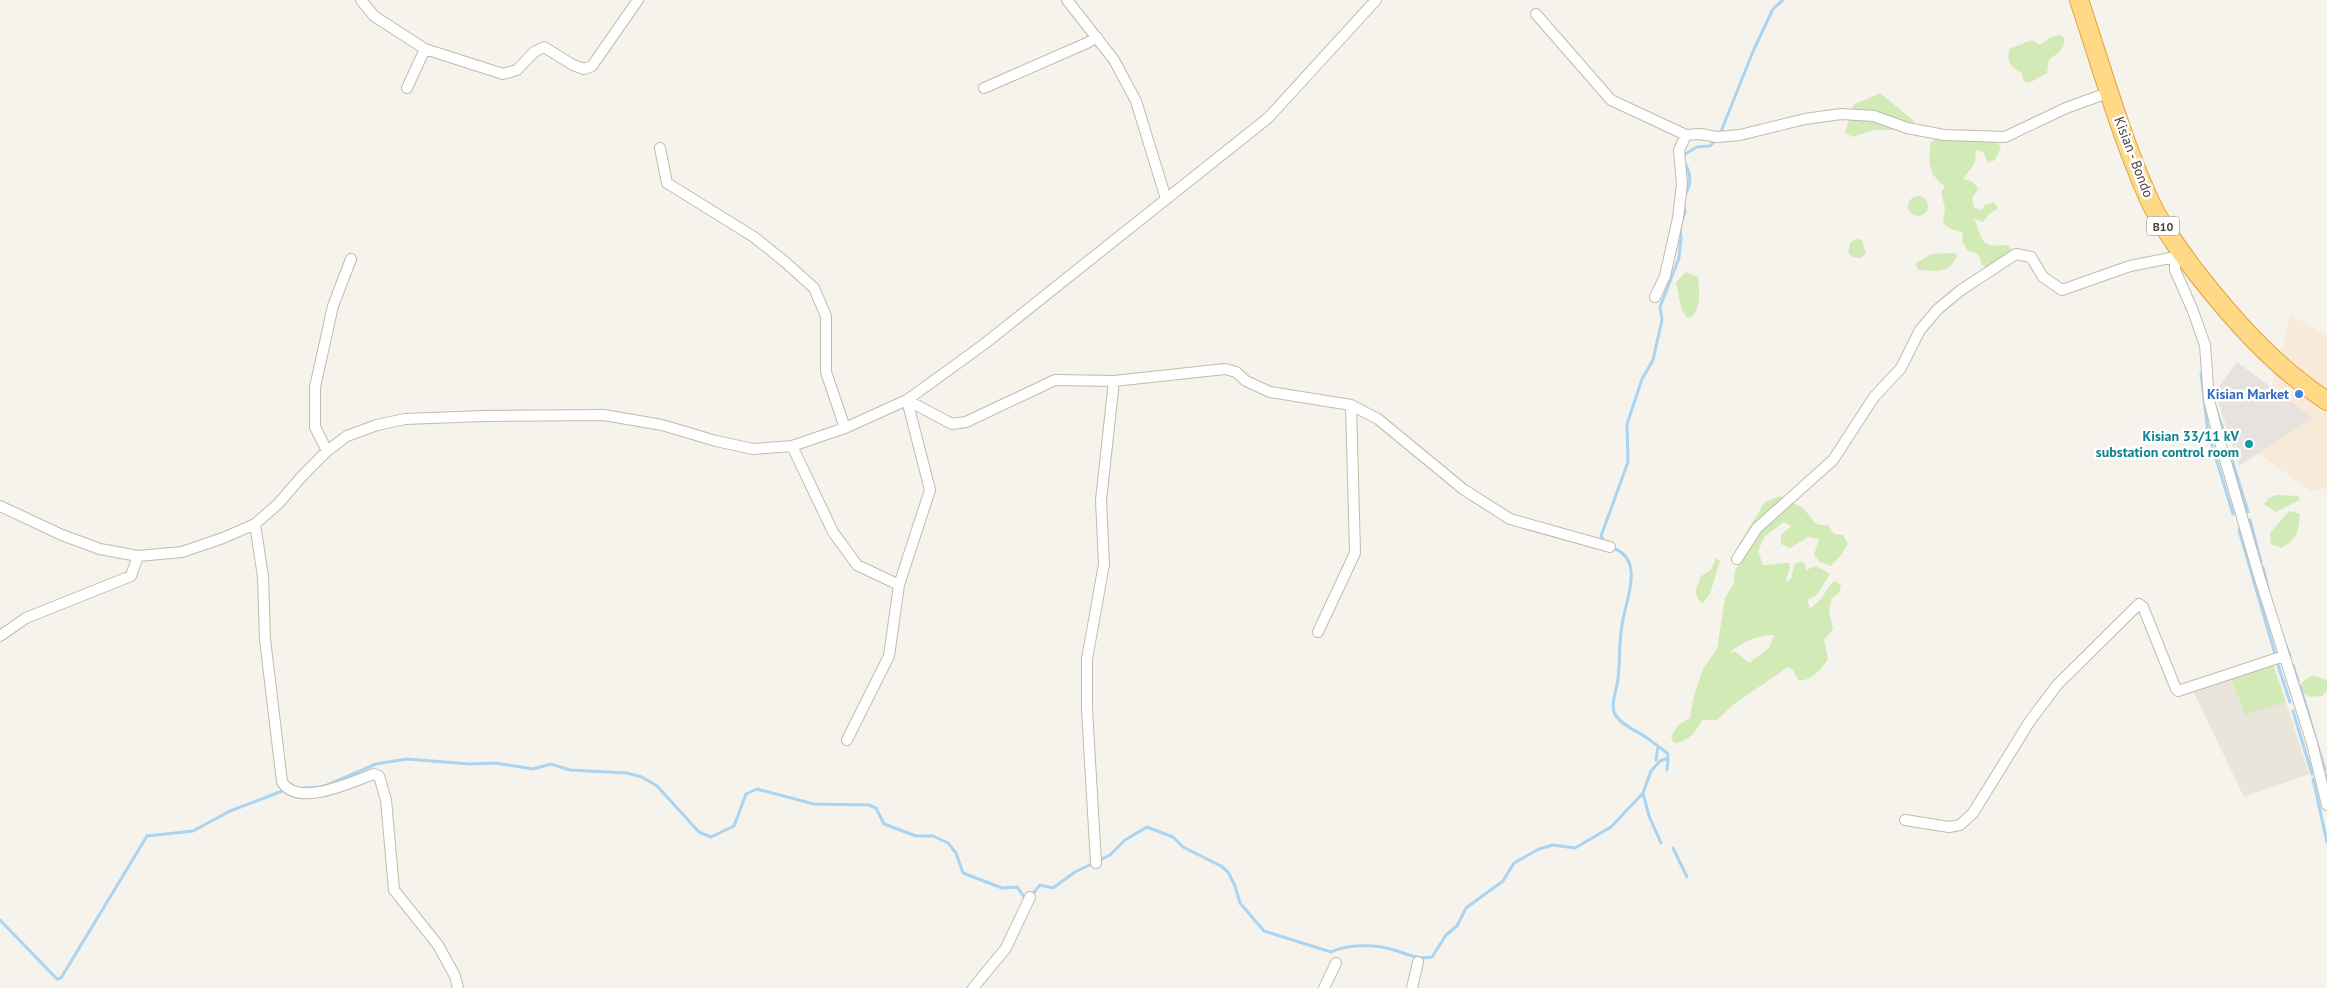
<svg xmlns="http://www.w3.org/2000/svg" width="2327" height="988" font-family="'PT Sans',sans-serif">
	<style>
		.residential { fill: #eae5da }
		.commercial { fill: #f7ead8 }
		.industrial { fill: #e6e2dd }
		.green { fill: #d2eab5; fill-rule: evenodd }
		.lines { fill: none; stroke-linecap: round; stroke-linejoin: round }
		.stream { stroke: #a9d4f2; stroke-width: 3 }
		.minor-casing { stroke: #c2bbae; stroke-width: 12 }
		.trunk-casing { stroke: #e0a43c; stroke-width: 20 }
		.minor { stroke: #fff; stroke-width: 10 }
		.trunk { stroke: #ffd985; stroke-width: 18 }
		.shop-dot { fill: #3f7fe0; stroke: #fff; stroke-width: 2 }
		.culture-dot { fill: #0f9aa8; stroke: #fff; stroke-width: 2 }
		.labels { text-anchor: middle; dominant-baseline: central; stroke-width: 5; stroke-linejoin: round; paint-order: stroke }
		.shield { fill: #fff; stroke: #817c74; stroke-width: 1 }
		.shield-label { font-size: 12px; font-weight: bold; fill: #4b4439 }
		.street-label { font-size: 14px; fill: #4b4439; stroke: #fff }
		.shop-label { font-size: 14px; font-weight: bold; fill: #366cbe; stroke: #fff; text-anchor: end }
		.culture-label { font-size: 14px; font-weight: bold; fill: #0d838f; stroke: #fff; text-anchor: end }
	</style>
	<rect width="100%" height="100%" fill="#f6f3ec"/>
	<path class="residential" d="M 2231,678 L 2245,715 L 2286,702 L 2309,774 L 2244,797 L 2193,691 Z"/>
	<path class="commercial" d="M 2290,315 L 2327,335 L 2327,488 L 2311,491 L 2256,452 Z"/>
	<path class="industrial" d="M 2237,362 L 2313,418 L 2239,466 L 2215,392 Z"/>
	<path class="green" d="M 2061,35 L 2065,39 C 2064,49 2057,55 2049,59 L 2047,73 L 2029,83 L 2023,81 L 2022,73 C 2010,67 2007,62 2009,49 L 2032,40 L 2040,45 L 2051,37 Z
		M 1880,93 L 1913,120 L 1914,124 L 1902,122 L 1891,130 L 1873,130 L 1853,137 L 1845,133 L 1853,105 Z
		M 1961,133 C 1975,134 1993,132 2001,147 L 1995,160 L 1988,163 L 1983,152 L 1976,150 L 1975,163 L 1963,179 L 1973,182 L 1978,189 L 1972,198 L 1974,208 L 1982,210 L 1985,205 L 1994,202 L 1998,208 L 1989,214 L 1983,222 L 1974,219 C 1984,241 1980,248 2007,245 L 2013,250 L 2007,259 L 1988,268 L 1982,265 L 1979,255 L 1967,250 L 1962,241 L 1963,233 L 1949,228 L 1943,223 L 1945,208 L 1941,193 L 1945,186 C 1928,176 1928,160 1931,142 L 1936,139 Z
		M1908 206a10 10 0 1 1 20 0a10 10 0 1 1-20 0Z
		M 1856,239 L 1862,240 L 1866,253 L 1861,258 L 1852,257 L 1848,252 L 1850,243 Z
		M 1954,253 L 1957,255 C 1950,276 1933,270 1918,270 L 1915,264 L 1931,254 Z
		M 1685,272 L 1698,277 C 1699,291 1702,307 1691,317 L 1686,317 L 1681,307 L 1676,283 Z
		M 2276,495 L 2298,496 L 2300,500 L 2276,512 L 2264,504 L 2269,498 Z
		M 1780,496 L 1803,508 L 1816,524 L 1829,526 L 1834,534 L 1843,535 L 1848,544 L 1841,555 L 1831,566 L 1820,562 L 1814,555 L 1819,539 L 1808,537 L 1790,548 L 1781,544 L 1781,535 L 1791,526 L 1784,522 L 1765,536 L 1758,551 L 1763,565 L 1789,563 L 1790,568 L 1785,582 L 1791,579 L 1794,565 L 1800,561 L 1805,564 L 1806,570 L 1816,566 L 1830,574 L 1816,596 L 1807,600 L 1810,608 C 1821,602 1825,591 1834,581 L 1841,585 L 1839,593 L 1832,598 L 1829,611 L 1833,629 L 1824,640 L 1828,659 C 1821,669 1812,682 1798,680 L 1793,670 L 1788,667 L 1734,704 L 1717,720 L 1702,720 C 1696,732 1688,742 1674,743 L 1671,737 L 1678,725 L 1690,718 L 1693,699 L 1703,669 L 1717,649 L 1725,598 L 1734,583 L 1735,570 L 1745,556 L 1739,544 L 1765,502 ZM 1774,635 L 1769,648 L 1749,663 L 1736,652 L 1729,653 C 1744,641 1755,636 1774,635 Z
		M 2289,511 L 2300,514 C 2299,531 2297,540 2281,548 L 2271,544 L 2270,533 Z
		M 1716,558 L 1720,561 L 1710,594 L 1703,603 L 1699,601 L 1695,592 L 1701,576 L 1711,570 Z
		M 2273,664 L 2286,702 L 2245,715 L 2231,678 Z
		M 2315,676 L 2327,680 L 2327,690 L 2322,696 L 2309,697 L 2301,691 L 2302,682 L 2309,677 Z"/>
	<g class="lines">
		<path class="stream" d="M 1720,134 L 1754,49 L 1773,9 L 1783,0
			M 1684,196 C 1693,184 1691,172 1683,160 L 1685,154 L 1697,147 L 1710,146 L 1717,139
			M 1682,220 L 1685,213 L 1684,204
			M 2201,373 L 2208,432 L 2233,514
			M 2216,409 L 2225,435
			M 2229,450 L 2248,512
			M 2250,520 L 2261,562
			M 2239,530 L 2275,654
			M 1604,541 L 1601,536 L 1628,462 L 1627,424 L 1642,379 L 1653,360 L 1662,320 L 1660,307 L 1679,258 L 1681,238 L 1680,226
			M 2263,567 L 2269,593
			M 2286,645 L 2290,656
			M 2277,662 L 2290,702
			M 2293,665 L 2298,681
			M 2300,686 L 2325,770
			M 2293,711 L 2312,774
			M 1656,760 L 1658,747
			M 1667,770 L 1668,758
			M 2326,775 L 2327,781
			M 2313,779 L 2327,842
			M 304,788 L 323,787 L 376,764 L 407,759 L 469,764 L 495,763 L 533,769 L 551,764 L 570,770 L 627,773 L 642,777 L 657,786 L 699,832 L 711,837 L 734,826 L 746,794 L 757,789 L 814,804 L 869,805 L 876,808 L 884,824 L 916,836 L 933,836 L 948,843 L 956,853 L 963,873 L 1002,888 L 1017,887 L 1025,898 L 1030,897 L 1040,885 L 1053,888 L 1075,872 L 1110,855 L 1125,840 L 1147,827 L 1173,837 L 1183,847 L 1221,866 L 1228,872 L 1235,886 L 1240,903 L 1264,931 L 1331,952 C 1348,944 1375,944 1394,950 C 1408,954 1417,960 1432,957 L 1446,935 L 1457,926 L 1466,908 L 1503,881 L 1514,863 L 1539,849 L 1553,845 L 1575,848 L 1611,827 L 1643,793 L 1651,771 L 1660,761 L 1668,758 L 1668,754 C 1661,748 1654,743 1647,738 C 1636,730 1624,727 1616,716 C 1609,706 1617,690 1618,679 C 1620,661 1619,643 1622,625 C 1625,601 1646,560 1613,548
			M 1643,793 L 1649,816 L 1661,843
			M 1673,848 L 1687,877
			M 0,920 L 57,979 L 61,978 L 147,836 L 193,831 L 230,811 L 285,790"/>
		<defs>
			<path id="minor" d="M 361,0 L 374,16 L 425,49 L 503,74 L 517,70 L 534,52 L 544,47 L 573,65 L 584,69 L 592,66 L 638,0
				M 1067,0 L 1114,60 L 1136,101 L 1166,199
				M 1536,14 L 1611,100 L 1686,135
				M 407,88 L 425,49
				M 984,88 L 1087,43 L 1097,37
				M 660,148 L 667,183 L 754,237 L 784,261 L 814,288 L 826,316 L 826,372 L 845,428
				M 2175,251 L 2175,270 L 2193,311 L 2205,345 L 2209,400 L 2218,435 L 2260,579 L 2312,743 L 2327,805
				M 1655,297 L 1665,276 L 1678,218 L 1682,184 L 1679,150 L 1686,135 L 1700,134 L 1717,137 L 1740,135 L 1805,119 L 1841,114 L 1874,116 L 1907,128 L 1944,135 L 2005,137 L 2066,108 L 2110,92
				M 792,446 L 833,532 L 857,565 L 899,585
				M 327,451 L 315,427 L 315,387 L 333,306 L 351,259
				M 0,506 L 62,535 L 100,549 L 138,556 L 182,552 L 223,538 L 255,524 L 278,504 L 303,475 L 327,451 L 347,436 L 377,425 L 405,419 L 483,416 L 604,415 L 662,425 L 716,441 L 753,449 L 792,446 L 845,428 L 907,400 L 983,345 L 1268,118 L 1376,0
				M 255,524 L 263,577 L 265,639 L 282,782 C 298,808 351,782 374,774 L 379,776 L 386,800 L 394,890 L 438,945 L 455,976 L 458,988
				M 1737,559 L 1757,528 L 1833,460 L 1874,397 L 1901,368 L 1920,330 L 1938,309 L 1961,290 L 2016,254 L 2031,257 L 2043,277 L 2062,290 L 2130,266 L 2175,257
				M 1318,632 L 1355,553 L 1351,405
				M 0,636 L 26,618 L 131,576 L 138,556
				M 847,740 L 889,656 L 899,585 L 930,490 L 907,400 L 952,424 L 966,422 L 1055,380 L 1114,381 L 1225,369 L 1236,372 L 1246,381 L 1270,392 L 1351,405 L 1378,419 L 1463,489 L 1510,519 L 1610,547
				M 1905,820 L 1949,827 L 1960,825 L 1973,813 L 2030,721 L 2057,685 L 2139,604 L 2143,607 L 2176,689 L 2178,691 L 2284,656
				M 1096,863 L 1087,710 L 1087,659 L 1104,564 L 1101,500 L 1114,381
				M 973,988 L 1006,948 L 1030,897
				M 1324,988 L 1336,963
				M 1412,988 L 1418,962"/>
			<path id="trunk" d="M 2079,0 C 2101,65 2120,134 2148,197 C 2160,224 2178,248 2195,271 C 2233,320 2275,367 2327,401"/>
		</defs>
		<use href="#minor" class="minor-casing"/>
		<use href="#trunk" class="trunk-casing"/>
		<use href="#minor" class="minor"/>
		<use href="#trunk" class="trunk"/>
	</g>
	<circle class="shop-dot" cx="2299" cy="394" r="5"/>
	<circle class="culture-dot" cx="2249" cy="444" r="5"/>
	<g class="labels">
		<rect class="shield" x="2147" y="216.5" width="32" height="19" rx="4"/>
		<g class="shield-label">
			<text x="2163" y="226">B10</text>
		</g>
		<g class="street-label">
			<text transform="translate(2134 157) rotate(69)">Kisian - Bondo</text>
		</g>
		<g class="shop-label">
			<text x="2289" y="394">Kisian Market</text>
		</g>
		<g class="culture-label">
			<text x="2239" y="436">Kisian 33/11 kV<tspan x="2239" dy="16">substation control room</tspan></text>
		</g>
	</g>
</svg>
